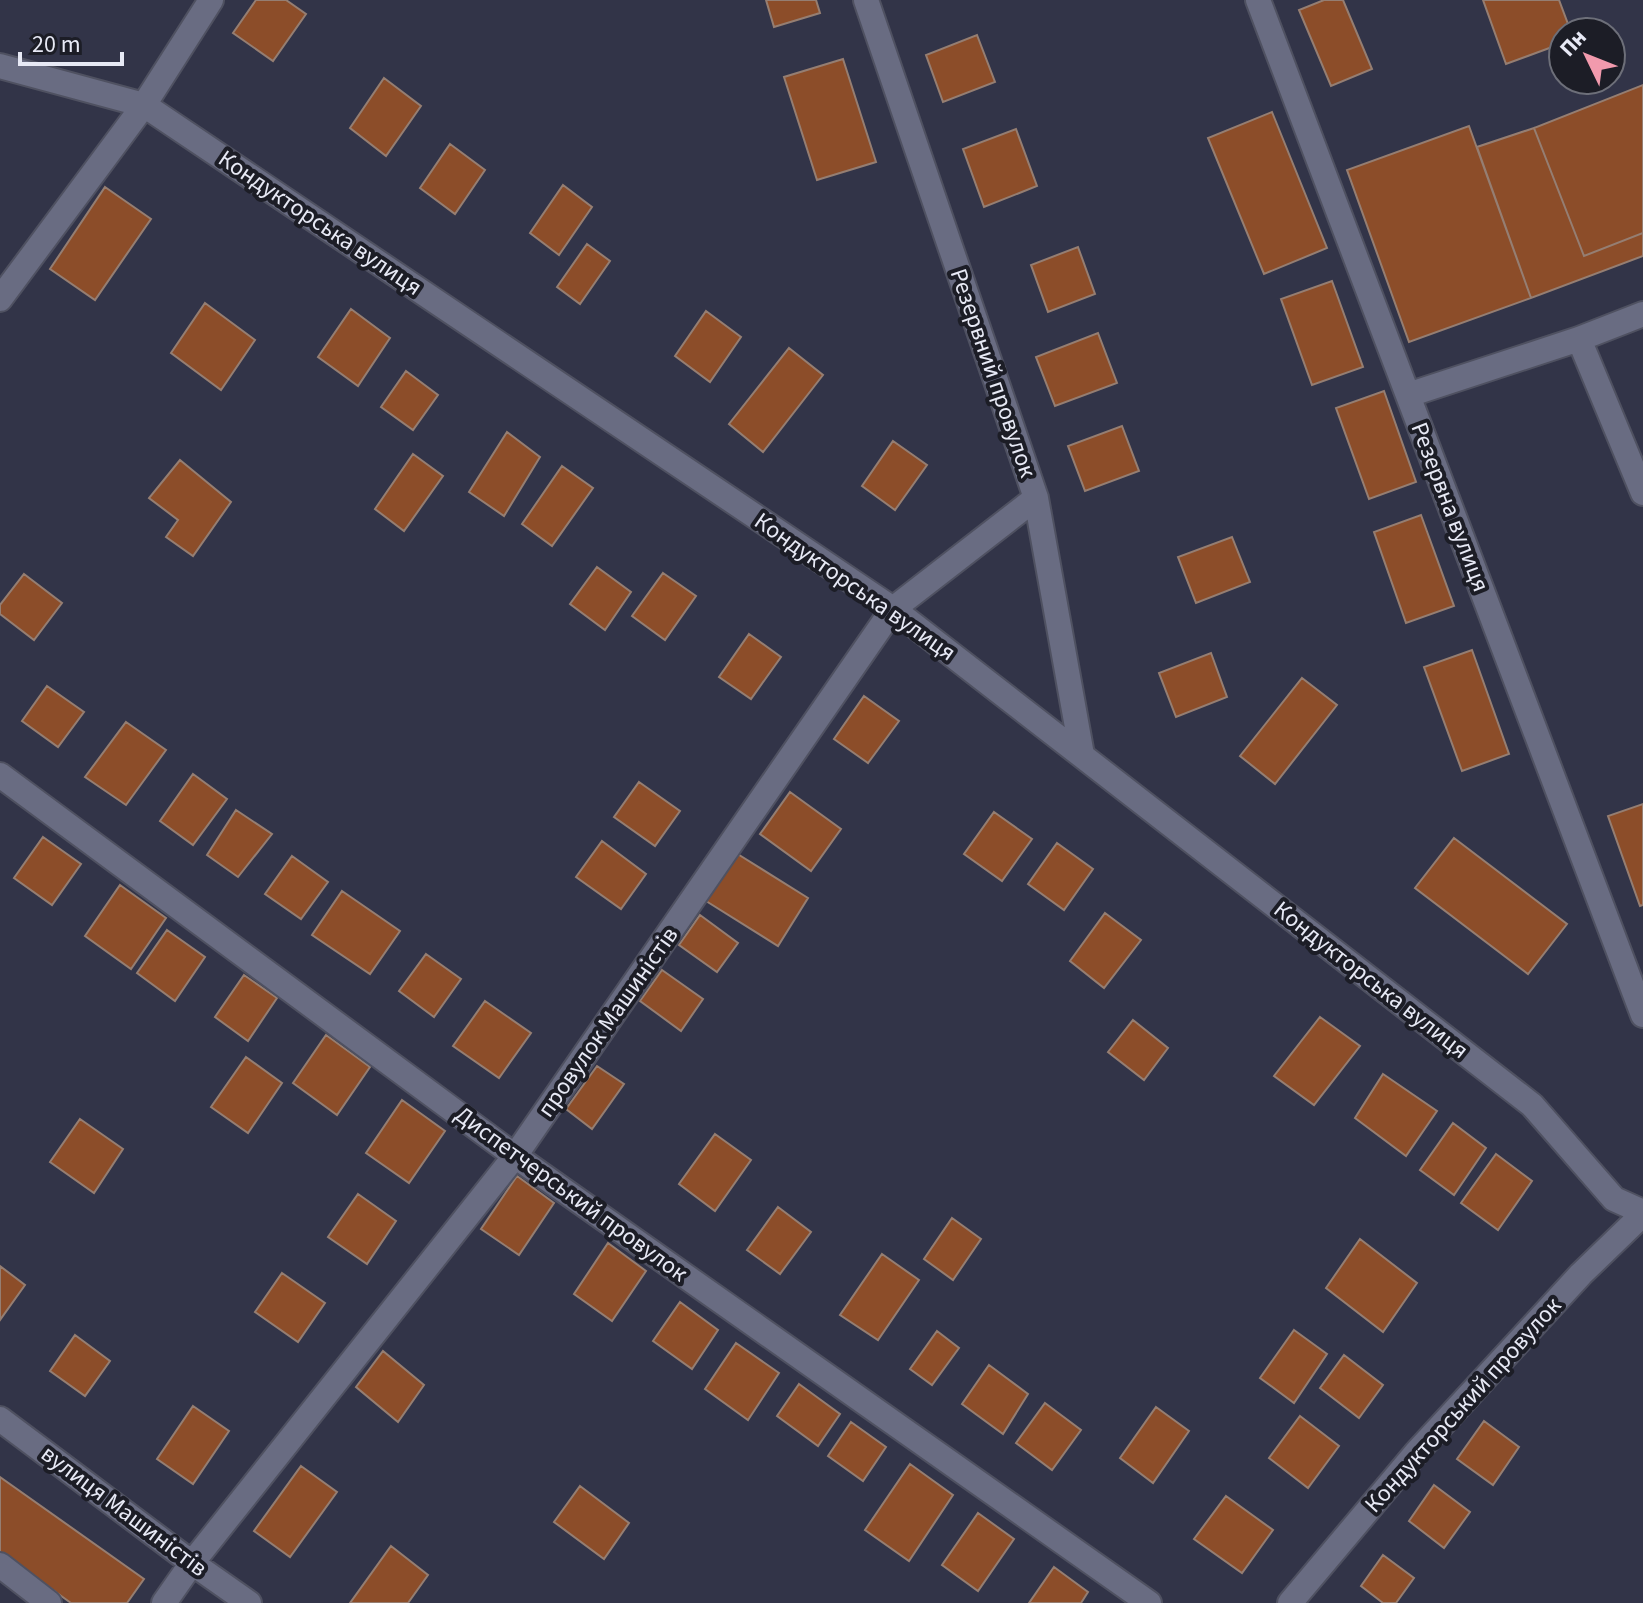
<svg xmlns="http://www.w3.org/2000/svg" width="1643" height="1603" font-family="'Source Sans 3',sans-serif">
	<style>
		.building { fill: #8c4d29; stroke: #957e72; stroke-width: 2 }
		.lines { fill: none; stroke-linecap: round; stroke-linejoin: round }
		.minor-casing { stroke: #4f5161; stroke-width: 28 }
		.minor { stroke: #696c82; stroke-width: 24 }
		.labels { text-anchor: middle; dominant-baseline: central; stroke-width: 8; stroke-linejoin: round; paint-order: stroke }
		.street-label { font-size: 24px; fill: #e7e9f5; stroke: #1c1d26 }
	</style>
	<rect width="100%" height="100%" fill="#323448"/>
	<path class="building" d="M 256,0 L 286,0 L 306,14 L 273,61 L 233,33 Z
		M 766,0 L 816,0 L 820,13 L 774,27 Z
		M 1324,0 L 1343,0 L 1372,69 L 1331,86 L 1299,10 Z
		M 1483,0 L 1559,0 L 1571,32 L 1563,32 L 1563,43 L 1506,64 Z
		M 977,35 L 995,82 L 943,102 L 926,55 Z
		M 843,59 L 876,162 L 817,180 L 784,77 Z
		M 384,78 L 421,106 L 386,156 L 350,128 Z
		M 1643,85 L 1643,233 L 1584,256 L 1534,128 Z
		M 1272,112 L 1327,248 L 1264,274 L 1208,138 Z
		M 1469,126 L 1531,298 L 1409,342 L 1347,170 Z
		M 1534,128 L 1584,256 L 1643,233 L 1643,256 L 1531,298 L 1477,147 Z
		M 1016,129 L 1037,186 L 984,207 L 963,149 Z
		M 450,144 L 485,170 L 455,214 L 420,188 Z
		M 563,185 L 592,207 L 559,255 L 530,233 Z
		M 105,187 L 151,219 L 95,300 L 50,269 Z
		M 587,244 L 610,261 L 580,304 L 557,287 Z
		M 1078,247 L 1095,294 L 1048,312 L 1031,265 Z
		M 1332,281 L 1363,367 L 1312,385 L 1281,299 Z
		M 205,303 L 255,340 L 221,390 L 171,353 Z
		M 351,309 L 390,338 L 358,386 L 318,357 Z
		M 706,311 L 741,337 L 710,382 L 675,356 Z
		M 1098,333 L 1117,383 L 1055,406 L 1036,357 Z
		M 789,348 L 823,375 L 763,452 L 729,424 Z
		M 406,371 L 438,395 L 413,430 L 381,407 Z
		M 1384,391 L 1416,482 L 1369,499 L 1336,408 Z
		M 1122,426 L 1139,471 L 1085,491 L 1068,446 Z
		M 507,432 L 540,457 L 504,516 L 469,492 Z
		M 893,441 L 927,465 L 895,510 L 862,486 Z
		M 413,454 L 443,476 L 404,531 L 375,509 Z
		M 180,460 L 231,502 L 193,556 L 166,537 L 178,520 L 149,498 Z
		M 562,466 L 593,488 L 552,546 L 522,524 Z
		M 1421,515 L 1454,606 L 1406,623 L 1374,532 Z
		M 1232,537 L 1250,582 L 1196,603 L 1178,557 Z
		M 597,567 L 631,592 L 605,630 L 570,604 Z
		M 663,573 L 696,596 L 665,640 L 632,616 Z
		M 24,574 L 62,603 L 34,640 L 0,614 L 0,605 Z
		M 749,634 L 781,657 L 751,699 L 719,677 Z
		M 1472,650 L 1509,754 L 1462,771 L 1424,667 Z
		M 1211,653 L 1227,697 L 1176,717 L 1159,673 Z
		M 1302,678 L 1337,705 L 1275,784 L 1240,756 Z
		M 47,686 L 84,712 L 58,747 L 22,721 Z
		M 864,696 L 899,721 L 868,763 L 834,739 Z
		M 126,722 L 166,750 L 126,805 L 85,777 Z
		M 193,774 L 227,799 L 193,845 L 160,821 Z
		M 639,782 L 680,811 L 655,846 L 614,817 Z
		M 790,792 L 841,829 L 811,871 L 760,834 Z
		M 1643,804 L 1643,905 L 1640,906 L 1608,816 Z
		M 236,810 L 272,834 L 238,877 L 207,855 Z
		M 994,812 L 1032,839 L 1002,881 L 964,854 Z
		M 43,837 L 81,864 L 52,905 L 14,878 Z
		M 1454,838 L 1567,924 L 1528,974 L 1415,888 Z
		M 602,841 L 646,874 L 621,909 L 576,877 Z
		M 1057,843 L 1093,869 L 1064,910 L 1028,884 Z
		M 736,853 L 808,898 L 778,946 L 706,901 Z
		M 292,856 L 328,882 L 301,919 L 265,894 Z
		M 120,885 L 166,918 L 131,969 L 85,936 Z
		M 342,891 L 400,931 L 370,974 L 312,935 Z
		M 1105,913 L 1141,940 L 1104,988 L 1070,961 Z
		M 700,915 L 738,943 L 717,972 L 679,945 Z
		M 167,930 L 205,957 L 175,1001 L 137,973 Z
		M 426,954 L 461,979 L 434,1017 L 399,991 Z
		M 662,970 L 703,999 L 681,1031 L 640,1001 Z
		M 244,975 L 277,998 L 248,1041 L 215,1017 Z
		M 485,1001 L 531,1033 L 499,1078 L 453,1046 Z
		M 1320,1017 L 1360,1046 L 1314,1105 L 1274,1076 Z
		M 1133,1020 L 1168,1048 L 1144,1080 L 1108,1052 Z
		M 326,1035 L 370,1067 L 337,1115 L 293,1083 Z
		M 246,1057 L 282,1083 L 248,1133 L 211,1107 Z
		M 597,1066 L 624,1084 L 592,1129 L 566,1109 Z
		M 1383,1074 L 1437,1111 L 1406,1156 L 1355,1118 Z
		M 402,1100 L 445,1131 L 409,1183 L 366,1153 Z
		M 80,1119 L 123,1149 L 94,1193 L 50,1162 Z
		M 1453,1123 L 1486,1148 L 1454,1195 L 1420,1170 Z
		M 715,1134 L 751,1160 L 715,1211 L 679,1184 Z
		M 1496,1154 L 1532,1181 L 1498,1230 L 1461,1203 Z
		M 517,1176 L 554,1203 L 519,1255 L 481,1229 Z
		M 358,1194 L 396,1221 L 367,1264 L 328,1237 Z
		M 778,1207 L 811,1232 L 780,1274 L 747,1250 Z
		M 952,1218 L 981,1239 L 953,1280 L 924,1259 Z
		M 1360,1239 L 1417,1283 L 1383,1332 L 1326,1288 Z
		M 608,1243 L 646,1271 L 612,1321 L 574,1294 Z
		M 882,1254 L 919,1280 L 878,1340 L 840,1315 Z
		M 0,1266 L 25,1285 L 0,1320 Z
		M 282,1273 L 325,1303 L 298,1342 L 255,1312 Z
		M 680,1302 L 718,1330 L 692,1369 L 653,1341 Z
		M 1294,1330 L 1327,1354 L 1294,1403 L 1260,1378 Z
		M 937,1331 L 959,1348 L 932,1385 L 910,1369 Z
		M 75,1335 L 110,1361 L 85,1396 L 50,1371 Z
		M 736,1343 L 779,1373 L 748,1420 L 705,1389 Z
		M 383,1351 L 424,1385 L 398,1422 L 356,1387 Z
		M 1344,1355 L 1383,1385 L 1359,1418 L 1320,1388 Z
		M 989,1365 L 1028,1394 L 1003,1434 L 962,1404 Z
		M 799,1384 L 840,1414 L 818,1446 L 777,1416 Z
		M 1045,1403 L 1081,1430 L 1052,1470 L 1016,1443 Z
		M 193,1406 L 229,1431 L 193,1484 L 157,1459 Z
		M 1156,1407 L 1189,1431 L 1153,1483 L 1120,1458 Z
		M 1300,1416 L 1339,1446 L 1308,1488 L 1269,1458 Z
		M 1484,1421 L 1519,1447 L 1493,1485 L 1457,1459 Z
		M 851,1422 L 886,1447 L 863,1481 L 828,1456 Z
		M 910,1464 L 953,1495 L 909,1561 L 865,1530 Z
		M 301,1466 L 337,1492 L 290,1557 L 254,1531 Z
		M 0,1477 L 144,1579 L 127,1603 L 71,1603 L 0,1552 Z
		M 1434,1485 L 1470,1512 L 1444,1548 L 1409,1521 Z
		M 580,1486 L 629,1523 L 604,1559 L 554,1522 Z
		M 1226,1496 L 1273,1530 L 1242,1573 L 1194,1539 Z
		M 978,1513 L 1014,1539 L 978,1591 L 942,1565 Z
		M 391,1546 L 428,1575 L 408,1603 L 350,1603 Z
		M 1383,1555 L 1414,1578 L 1396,1603 L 1383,1603 L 1361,1586 Z
		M 1054,1567 L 1088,1592 L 1081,1603 L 1029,1603 Z"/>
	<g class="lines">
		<defs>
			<path id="minor" d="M 866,0 L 1036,498 L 1082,755
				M 1258,0 L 1643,1015
				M 0,66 L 144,105 L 893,609 L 1532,1105 L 1614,1199 L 1643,1212
				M 0,299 L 144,105 L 211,0
				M 1579,339 L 1643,493
				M 1408,395 L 1579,339 L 1643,314
				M 0,775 L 515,1156 L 1149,1603
				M 0,1419 L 192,1563 L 249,1603
				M 0,1565 L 49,1603
				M 164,1603 L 192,1563 L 515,1156 L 893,609 L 1036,498
				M 1290,1603 L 1416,1453 L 1581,1274 L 1643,1214"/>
		</defs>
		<use href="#minor" class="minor-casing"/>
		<use href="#minor" class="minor"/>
	</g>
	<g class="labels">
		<g class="street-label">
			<text transform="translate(320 223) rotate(34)">Кондукторська вулиця</text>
			<text transform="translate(993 373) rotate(71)">Резервний провулок</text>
			<text transform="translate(1450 507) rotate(69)">Резервна вулиця</text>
			<text transform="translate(855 587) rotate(35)">Кондукторська вулиця</text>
			<text transform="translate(1371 980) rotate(38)">Кондукторська вулиця</text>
			<text transform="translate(608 1022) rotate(-55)">провулок Машиністів</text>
			<text transform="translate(571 1194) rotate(36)">Диспетчерський провулок</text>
			<text transform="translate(1463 1405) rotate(-48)">Кондукторський провулок</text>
			<text transform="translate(124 1511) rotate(37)">вулиця Машиністів</text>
		</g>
	</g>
	<g transform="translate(1587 56) rotate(313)"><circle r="38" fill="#1c1d26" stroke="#6d6f79" stroke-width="2"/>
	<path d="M0-6L14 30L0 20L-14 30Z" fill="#f29aad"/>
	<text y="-12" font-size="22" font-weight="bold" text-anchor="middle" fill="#e7e9f5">Пн</text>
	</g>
	<path d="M20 52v12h102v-12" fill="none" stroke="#e7e9f5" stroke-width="4"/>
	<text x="32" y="52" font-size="24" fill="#e7e9f5" stroke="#1c1d26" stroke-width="6" paint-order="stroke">20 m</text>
</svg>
